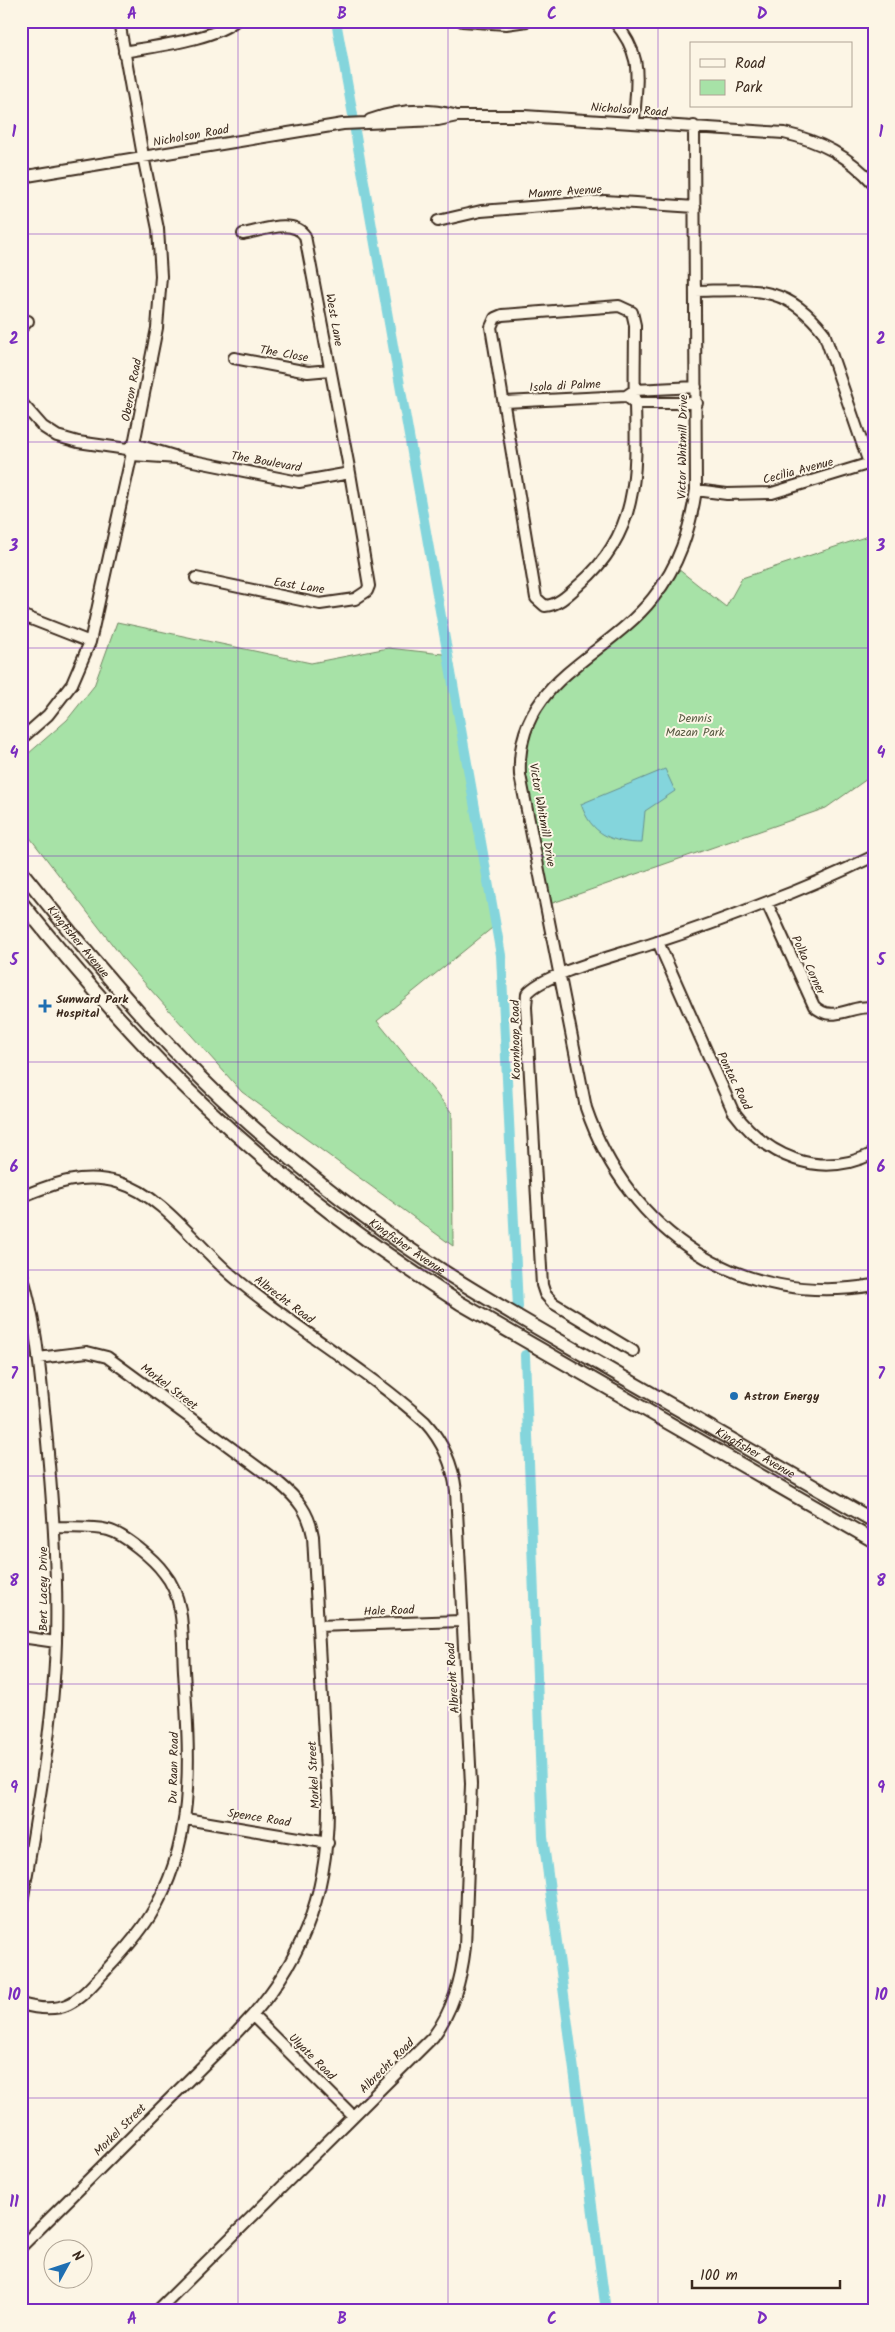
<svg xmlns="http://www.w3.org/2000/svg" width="895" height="2332" font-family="Kalam,sans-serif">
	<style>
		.green { fill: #a7e2a7; stroke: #718662 }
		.water { fill: #84d5dc; stroke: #679190 }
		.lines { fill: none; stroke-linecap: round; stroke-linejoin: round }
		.canal { stroke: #84d5dc; stroke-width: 10 }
		.minor-casing { stroke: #3b2a1e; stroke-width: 14 }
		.tertiary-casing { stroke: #3b2a1e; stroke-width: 16 }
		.minor { stroke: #fcf5e5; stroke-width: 10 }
		.tertiary { stroke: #fcf5e5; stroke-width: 12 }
		.grid { fill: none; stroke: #7b2cbf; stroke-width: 1; stroke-opacity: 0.55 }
		.poi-dot { fill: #1f6fb2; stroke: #fcf5e5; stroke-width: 2 }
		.labels { text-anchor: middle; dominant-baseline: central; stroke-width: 4; stroke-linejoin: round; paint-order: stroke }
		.street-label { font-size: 12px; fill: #3b2a1e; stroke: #fcf5e5 }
		.park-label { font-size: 12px; fill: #565840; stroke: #fcf5e5 }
		.poi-label { font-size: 12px; font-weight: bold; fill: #3b2a1e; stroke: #fcf5e5; text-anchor: start }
		.neatline { fill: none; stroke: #7b2cbf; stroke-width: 2 }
		.grid-label { font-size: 16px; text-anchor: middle; font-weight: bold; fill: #7b2cbf }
	</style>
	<rect width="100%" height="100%" fill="#fcf5e5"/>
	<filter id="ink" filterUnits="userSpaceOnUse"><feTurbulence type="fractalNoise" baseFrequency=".02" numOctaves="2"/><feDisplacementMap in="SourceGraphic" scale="10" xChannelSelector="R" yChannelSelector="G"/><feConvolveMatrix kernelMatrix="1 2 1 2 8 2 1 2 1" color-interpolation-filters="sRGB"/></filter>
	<g filter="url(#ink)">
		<path class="green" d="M 874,534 L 874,774 L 826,808 L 544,906 L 515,771 L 526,728 L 551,689 L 651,601 L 678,569 L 726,607 L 742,578 Z
			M 117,622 L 311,663 L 388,648 L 452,655 L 497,924 L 377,1021 L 452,1113 L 453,1246 L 242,1092 L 125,961 L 21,826 L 21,760 L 67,720 L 94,686 Z"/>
		<path class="water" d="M 665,769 L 675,791 L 645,811 L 642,843 C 612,843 591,834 581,804 Z"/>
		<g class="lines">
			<path class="canal" d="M 336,21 L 353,115
				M 355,131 L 501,955 L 518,1307
				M 525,1355 L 543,1837 L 606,2311"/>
			<defs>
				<path id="minor" d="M 462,21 L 506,24 L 527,21
					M 614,21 C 645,58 636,78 634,123
					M 124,52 C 155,46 212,40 235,21
					M 370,120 C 397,110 426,108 454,115
					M 694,126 L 696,490 C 690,530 679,566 653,598 C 604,660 515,680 520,775 L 586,1108 C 629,1234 741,1308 874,1285
					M 21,177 L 343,124 L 438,120 L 457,116 L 524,116 L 784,133 C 820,141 849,156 874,184
					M 438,221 L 481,211 L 605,201 L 695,207
					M 695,291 C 752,290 786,283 824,333 L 869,463
					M 619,306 L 632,312 L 635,325 C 635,352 634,379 635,405 C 637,475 638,534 580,584 C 570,593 559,605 545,606 L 536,598 L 491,327 L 495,318 L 502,315 Z
					M 21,328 L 28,321
					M 234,358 L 308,372 L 330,370
					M 630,399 L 635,403 L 697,403
					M 21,402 L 43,427 L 57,436 L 78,442 L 127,449 L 134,444 L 174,456
					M 505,402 L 626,396 L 635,390 L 696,387
					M 128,450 L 132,455 L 178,458 L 299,482 L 350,473
					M 696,490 L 727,494 L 772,493 L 874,462
					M 196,578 L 320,604 L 355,599 L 367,591 L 369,586 L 350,473 L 305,236 C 293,217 261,231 243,234
					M 21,615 L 90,642
					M 21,739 L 48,715 L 72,684 L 90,642 L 134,444 L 157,328 L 161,276 L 158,229 L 143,156 L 119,21
					M 767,903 L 814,1006 C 833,1025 852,1003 874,1008
					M 658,942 L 733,1111 C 767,1157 819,1180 874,1153
					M 21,1197 C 54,1183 84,1172 120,1183 C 164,1196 199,1249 235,1278 C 296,1329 366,1369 425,1422 C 443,1442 453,1465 456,1491 L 471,1784 L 465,1947 C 461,1981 453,2010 433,2037 L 157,2311
					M 21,1271 C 36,1319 40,1370 45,1420 C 52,1494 58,1568 56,1642 C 53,1731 36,1820 21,1908
					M 633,1351 L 553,1303 L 545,1294 L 542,1285 L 526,1007 L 527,994 C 542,973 630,952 657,942 C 694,930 730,917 765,903 C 802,889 839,873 874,856
					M 318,1626 L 461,1621
					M 21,1637 L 56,1642
					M 186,1819 L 328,1843
					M 21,2004 C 66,2017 78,2001 107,1969 C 123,1952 138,1935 150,1916 C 197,1842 189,1755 184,1671 C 182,1639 186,1599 164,1573 C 154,1559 124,1534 108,1530 C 91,1526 72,1528 55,1527
					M 253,2016 L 353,2116
					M 21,2247 L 237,2032 C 300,1968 328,1897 328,1808 L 313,1536 C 309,1512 297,1498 279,1483 L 107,1357 L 87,1352 L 38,1358"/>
				<g id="tertiary">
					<path id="s1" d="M 21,871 C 97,966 174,1060 267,1139 C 324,1187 383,1233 446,1273 C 504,1310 564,1343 624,1378 C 707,1425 790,1473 874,1521"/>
					<path d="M 21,902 C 77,972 137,1042 203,1104 C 282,1179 369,1245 460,1303 L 874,1541"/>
				</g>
			</defs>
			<use href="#minor" class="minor-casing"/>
			<use href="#tertiary" class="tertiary-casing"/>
			<use href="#minor" class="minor"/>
			<use href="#tertiary" class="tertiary"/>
		</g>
	</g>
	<path class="grid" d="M 238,21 L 238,2311M 448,21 L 448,2311M 658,21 L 658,2311M 21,234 L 874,234M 21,442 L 874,442M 21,648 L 874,648M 21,856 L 874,856M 21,1062 L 874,1062M 21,1270 L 874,1270M 21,1476 L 874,1476M 21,1684 L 874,1684M 21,1890 L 874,1890M 21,2098 L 874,2098"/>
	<g class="poi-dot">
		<path d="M42.5 998.5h5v5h5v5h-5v5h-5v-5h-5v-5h5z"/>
		<circle cx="734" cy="1396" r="5"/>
	</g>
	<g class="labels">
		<g class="street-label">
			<text transform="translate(629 110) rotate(4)">Nicholson Road</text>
			<text transform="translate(191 136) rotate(-10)">Nicholson Road</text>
			<text transform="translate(565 192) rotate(-4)">Mamre Avenue</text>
			<text transform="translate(334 320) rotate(80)">West Lane</text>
			<text transform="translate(284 354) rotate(10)">The Close</text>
			<text transform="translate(565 386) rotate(-3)">Isola di Palme</text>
			<text transform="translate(132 390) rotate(-79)">Oberon Road</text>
			<text transform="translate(683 447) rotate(-89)">Victor Whitmill Drive</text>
			<text transform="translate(266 462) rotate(10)">The Boulevard</text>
			<text transform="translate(798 471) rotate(-15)">Cecilia Avenue</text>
			<text transform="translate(299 586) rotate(9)">East Lane</text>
			<text transform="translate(542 815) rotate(80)">Victor Whitmill Drive</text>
			<text stroke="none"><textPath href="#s1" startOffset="91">Kingfisher Avenue</textPath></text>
			<text transform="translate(808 965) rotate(65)">Polka Corner</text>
			<text transform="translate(516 1040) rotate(-91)">Koornhoop Road</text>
			<text transform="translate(734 1081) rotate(64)">Pontac Road</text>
			<text stroke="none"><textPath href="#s1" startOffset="541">Kingfisher Avenue</textPath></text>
			<text transform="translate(284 1300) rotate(37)">Albrecht Road</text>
			<text transform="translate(169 1387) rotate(37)">Morkel Street</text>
			<text stroke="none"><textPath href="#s1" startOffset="946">Kingfisher Avenue</textPath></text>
			<text transform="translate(43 1589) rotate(-90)">Bert Lacey Drive</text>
			<text transform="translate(389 1611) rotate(-2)">Hale Road</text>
			<text transform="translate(453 1678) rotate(-94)">Albrecht Road</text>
			<text transform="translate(174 1768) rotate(-89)">Du Raan Road</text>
			<text transform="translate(314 1775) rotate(-93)">Morkel Street</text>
			<text transform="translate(259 1818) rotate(9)">Spence Road</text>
			<text transform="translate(312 2057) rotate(45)">Ulyate Road</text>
			<text transform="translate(387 2066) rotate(-45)">Albrecht Road</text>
			<text transform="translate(120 2130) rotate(-45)">Morkel Street</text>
		</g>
		<g class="park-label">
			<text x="695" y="718">Dennis<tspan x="695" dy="14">Mazan Park</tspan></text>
		</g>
		<g class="poi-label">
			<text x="56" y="999">Sunward Park<tspan x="56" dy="14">Hospital</tspan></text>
			<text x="744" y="1396">Astron Energy</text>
		</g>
	</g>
	<rect width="895" height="2332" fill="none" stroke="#fcf5e5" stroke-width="55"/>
	<rect x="690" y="42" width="162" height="65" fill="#fcf5e5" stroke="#afa495"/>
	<rect x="700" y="59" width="25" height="8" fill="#fcf5e5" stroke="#afa495"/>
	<text x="735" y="68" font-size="15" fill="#3b2a1e">Road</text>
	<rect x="700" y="80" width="25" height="15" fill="#a7e2a7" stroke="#afa495"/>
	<text x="735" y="92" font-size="15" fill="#3b2a1e">Park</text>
	<g transform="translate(68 2264) rotate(50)"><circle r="24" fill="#fcf5e5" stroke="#afa495"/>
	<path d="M0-4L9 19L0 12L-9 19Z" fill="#1f6fb2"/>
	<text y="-8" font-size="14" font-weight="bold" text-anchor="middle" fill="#3b2a1e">N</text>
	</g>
	<path d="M692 2280v8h148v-8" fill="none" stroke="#3b2a1e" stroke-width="2.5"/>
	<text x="700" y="2280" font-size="15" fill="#3b2a1e" stroke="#fcf5e5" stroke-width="4" paint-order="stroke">100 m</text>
	<rect x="28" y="28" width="840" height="2276" class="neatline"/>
	<g class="grid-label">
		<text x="132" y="19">A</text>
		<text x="342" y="19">B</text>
		<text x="552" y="19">C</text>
		<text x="762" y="19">D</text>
		<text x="14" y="137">1</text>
		<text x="881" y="137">1</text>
		<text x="14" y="344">2</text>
		<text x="881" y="344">2</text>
		<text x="14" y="551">3</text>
		<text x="881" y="551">3</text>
		<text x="14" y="758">4</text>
		<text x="881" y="758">4</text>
		<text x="14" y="965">5</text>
		<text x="881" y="965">5</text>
		<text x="14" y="1172">6</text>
		<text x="881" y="1172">6</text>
		<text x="14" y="1379">7</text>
		<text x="881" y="1379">7</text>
		<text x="14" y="1586">8</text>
		<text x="881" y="1586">8</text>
		<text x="14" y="1793">9</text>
		<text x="881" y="1793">9</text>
		<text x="14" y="2000">10</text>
		<text x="881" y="2000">10</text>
		<text x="14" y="2207">11</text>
		<text x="881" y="2207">11</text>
		<text x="132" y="2324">A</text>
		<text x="342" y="2324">B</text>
		<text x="552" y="2324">C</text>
		<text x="762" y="2324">D</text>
	</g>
</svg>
